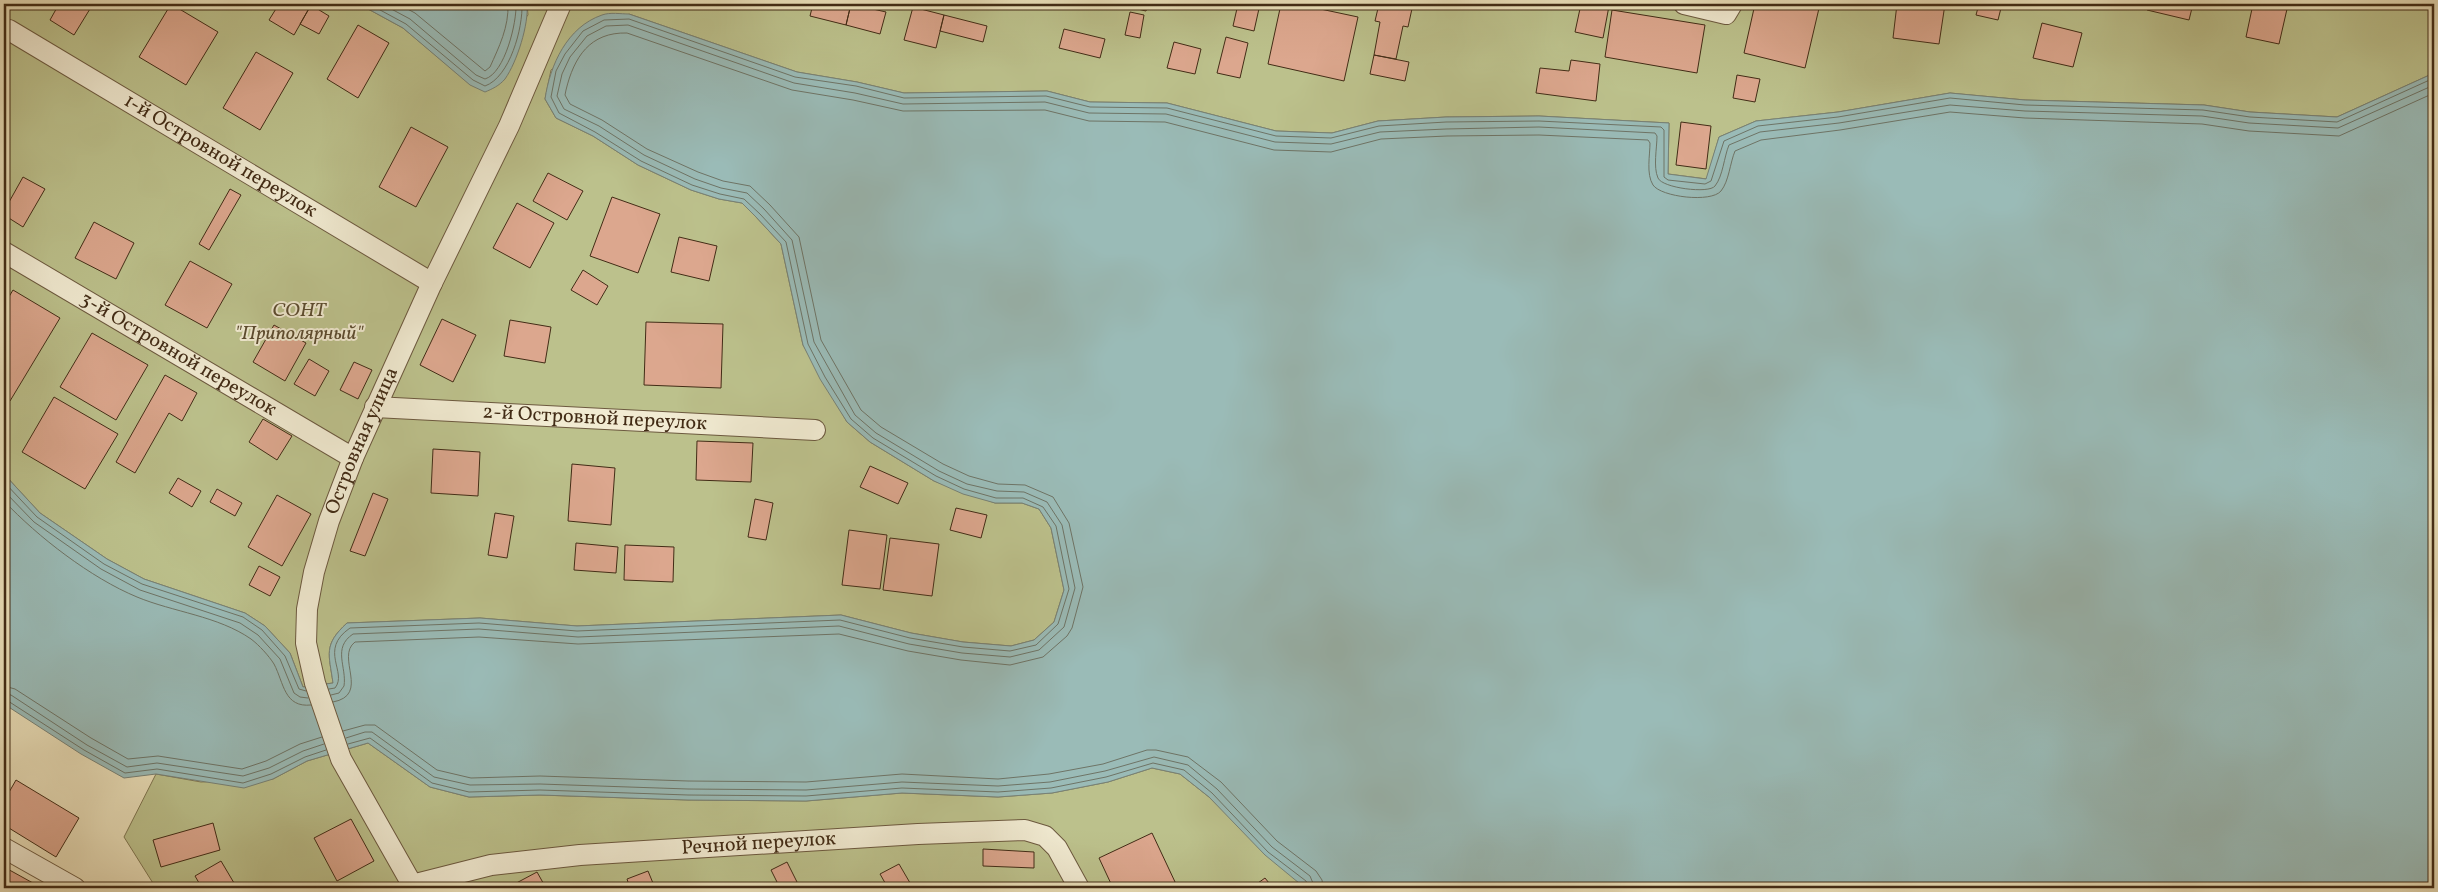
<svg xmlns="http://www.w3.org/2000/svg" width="2438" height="892" font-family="Vollkorn,serif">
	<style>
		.green { fill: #bcc18c; stroke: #7f7651 }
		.water { fill: #9abbb7; stroke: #778277 }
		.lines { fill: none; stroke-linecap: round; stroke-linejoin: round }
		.shore { stroke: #6e7466; stroke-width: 1 }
		.building { fill: #dca78e; stroke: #422c16 }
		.service-casing { stroke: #6c593f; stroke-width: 22 }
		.service { stroke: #f1ebd2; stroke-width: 20 }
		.labels { text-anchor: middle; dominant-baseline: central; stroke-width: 4; stroke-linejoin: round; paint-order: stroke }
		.street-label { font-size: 20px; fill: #422c16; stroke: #f1ebd2 }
		.park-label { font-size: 20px; font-style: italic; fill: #5a4a2e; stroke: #f1ebd2 }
	</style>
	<rect width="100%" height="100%" fill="#eae0ba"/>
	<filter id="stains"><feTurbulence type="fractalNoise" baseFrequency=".004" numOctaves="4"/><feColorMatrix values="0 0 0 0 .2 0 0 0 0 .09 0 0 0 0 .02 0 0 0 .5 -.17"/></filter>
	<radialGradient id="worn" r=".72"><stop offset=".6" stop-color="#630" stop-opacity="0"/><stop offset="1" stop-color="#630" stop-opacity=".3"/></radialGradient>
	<path class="green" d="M 4,4 L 359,4 L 403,28 L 470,84 L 528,15 L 527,4 L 2434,4 L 2434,73 L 2337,117 L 2250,112 L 2204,105 L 2025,100 L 1950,93 L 1838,112 L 1756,121 L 1719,137 L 1707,179 L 1668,174 L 1669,123 L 1539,116 L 1446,117 L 1378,121 L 1332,133 L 1276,131 L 1167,103 L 1090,102 L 1047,91 L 904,93 L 857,82 L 797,72 L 629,14 L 551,70 L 545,99 L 556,118 L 593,136 L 638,165 L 691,190 L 719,199 L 742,203 L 756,217 L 781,244 L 803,345 L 847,422 L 870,442 L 934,481 L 995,503 L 1022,503 L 1039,509 L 1051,528 L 1064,590 L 1054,622 L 1034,640 L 1011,646 L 963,642 L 911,633 L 841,615 L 577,626 L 480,618 L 347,623 C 323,645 329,654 333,683 L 303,687 L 290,653 L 265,626 L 245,613 L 144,579 L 107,559 L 40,513 L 4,474 Z
		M 368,743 L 430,787 L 469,797 L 540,795 L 688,800 L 806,801 L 902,793 L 998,797 L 1052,793 L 1108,782 L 1152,768 L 1180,774 L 1209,797 L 1305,888 L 156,888 L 124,837 L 156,774 L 201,782 L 273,779 L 307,761 Z"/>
	<path class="water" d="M 359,4 L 527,4 C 529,24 517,62 505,79 C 499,86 492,89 485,92 L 470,85 L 403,28 Z
		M 629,14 L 797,72 L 857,82 L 904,93 L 1047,91 L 1090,102 L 1167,103 L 1276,131 L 1332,133 L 1378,121 L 1446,117 L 1539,116 L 1669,123 L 1668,174 L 1706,179 L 1719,137 L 1756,121 L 1838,112 L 1950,93 L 2025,100 L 2204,105 L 2250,112 L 2337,117 L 2434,73 L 2434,888 L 1305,888 L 1265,855 L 1209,797 L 1180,774 L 1152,768 L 1108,782 L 1052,793 L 998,797 L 902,793 L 806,801 L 688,800 L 540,795 L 469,797 L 430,787 L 368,743 L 307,761 L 273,779 L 244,788 L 156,774 L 124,778 L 81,754 L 4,704 L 4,474 L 40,513 L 107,559 L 144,579 L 245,613 L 265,626 L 290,653 L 303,687 L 333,683 C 329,654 323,645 347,623 L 480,618 L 577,626 L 841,615 L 911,633 L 963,642 L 1011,646 L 1034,640 L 1054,622 L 1064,590 L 1051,528 L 1039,509 L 1022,503 L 995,503 L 963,494 L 934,481 L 870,442 L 847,422 L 820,379 L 803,345 L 781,244 L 756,217 L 742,203 L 719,199 L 691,190 L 638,165 L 593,136 L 556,118 L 545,99 C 550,65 567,27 602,15 C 610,12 621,14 629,14 Z"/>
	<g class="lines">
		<path class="shore" d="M 369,4 L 406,24 L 473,80 L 485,86 C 510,77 523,28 522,4
			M 382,4 L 410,19 L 476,75 L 485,79 C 505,73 517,22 516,4
			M 398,4 L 415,13 L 485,71 L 490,67 C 499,47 509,27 508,4
			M 4,482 L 37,517 L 104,564 L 142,584 L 243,617 L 262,630 L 285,656 L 299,689 L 306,691
			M 4,491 L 34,522 L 101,569 L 140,590 L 240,623 L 258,635 L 280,659 L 294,693 L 300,697 L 308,698
			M 4,501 C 38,537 91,578 137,597 C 173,612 218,616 251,639 C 259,645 269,656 274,664 C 284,683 284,708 311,705
			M 4,686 L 15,689 L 91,738 L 128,759 L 158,756 L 242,769 L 266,761 L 300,744 L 322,737
			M 329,689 L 335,688 C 348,672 318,650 350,628 L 479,623 L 577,631 L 840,620 L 910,638 L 963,647 L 1010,651 L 1036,645 L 1058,624 L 1069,589 L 1056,526 L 1043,507 L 1023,498 L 996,498 L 964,489 L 936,476 L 873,438 L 851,419 L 825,377 L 808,344 L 786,242 L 760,214 L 744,199 L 720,194 L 692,185 L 641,161 L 595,132 L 559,113 L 551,97 L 556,71 L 565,54 L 583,31 L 604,20 L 629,19 L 795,77 L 856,86 L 904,98 L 1046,96 L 1090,107 L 1167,108 L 1276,136 L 1331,138 L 1379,126 L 1446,122 L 1539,121 L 1661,127 L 1664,130 L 1664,177 L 1668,180 L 1705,184 L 1711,181 L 1724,141 L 1758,126 L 1838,117 L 1950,98 L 2025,105 L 2203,110 L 2250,117 L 2337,122 L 2434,78
			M 4,694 L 11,695 L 87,745 L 127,767 L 157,763 L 243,776 L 269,768 L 303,751 L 324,744
			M 331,695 L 339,693 L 344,686 C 347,667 332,648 353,634 L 479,629 L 578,637 L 839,626 L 909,644 L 962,653 L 1010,657 L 1039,650 L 1064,627 L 1075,588 L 1062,525 L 1047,502 L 1024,492 L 997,491 L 967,484 L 939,471 L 876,433 L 855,415 L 814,342 L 792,240 L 764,209 L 747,193 L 721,188 L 695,179 L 644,155 L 599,126 L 564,109 L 557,96 L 562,74 L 570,57 L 587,36 L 606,26 L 628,25 L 794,83 L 855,93 L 903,104 L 1045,102 L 1089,113 L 1166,114 L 1275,142 L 1331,144 L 1380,132 L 1446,129 L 1539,127 L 1655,133 L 1657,136 C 1657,148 1653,167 1658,178 C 1662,188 1709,194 1715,186 C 1723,176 1724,157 1729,145 L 1760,132 L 1839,123 L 1950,105 L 2025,111 L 2202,116 L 2249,123 L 2338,128 L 2434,85
			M 4,700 L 8,701 L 84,750 L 125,773 L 157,769 L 243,783 L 271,774 L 305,757 L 326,750
			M 333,702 C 371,695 335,657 355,642 L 479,637 L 578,644 L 839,634 L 908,651 L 961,660 L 1010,665 L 1043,657 L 1067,636 L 1072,628 L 1083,587 L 1069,523 L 1053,497 L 1025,485 L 998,484 L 969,476 L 943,464 L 881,427 L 861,410 L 821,340 L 799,237 L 770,205 L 750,186 L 723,181 L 698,172 L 647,149 L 602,120 L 570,104 L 565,95 L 566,90 C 574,57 590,32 627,33 L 792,90 L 853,100 L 903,111 L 1045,110 L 1089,121 L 1165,122 L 1274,150 L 1331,152 L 1381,139 L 1447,136 L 1539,135 L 1648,140 L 1650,143 C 1650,155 1646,174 1653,185 C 1661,197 1711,203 1721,191 C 1729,181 1730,163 1735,151 L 1761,140 L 1840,130 L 1950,112 L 2025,118 L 2202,124 L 2249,131 L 2339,136 L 2434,93
			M 343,731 L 365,725 L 375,725 L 437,770 L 471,778 L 540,776 L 688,781 L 806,782 L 902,774 L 998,779 L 1049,774 L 1103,764 L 1147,750 L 1156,750 L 1188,757 L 1221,782 L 1277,841 L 1316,871 L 1322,880 L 1323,888
			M 346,738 L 365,732 L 372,732 L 434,777 L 470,785 L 540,784 L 688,789 L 806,790 L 902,782 L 998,786 L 1050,782 L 1105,771 L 1154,757 L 1188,765 L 1217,789 L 1272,847 L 1310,876 L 1315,888
			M 348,744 L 370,738 L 432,783 L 469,792 L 540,790 L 688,795 L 806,796 L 902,788 L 998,792 L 1051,788 L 1106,777 L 1153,763 L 1184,770 L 1212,793 L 1268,852 L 1306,881 L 1309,888"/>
	</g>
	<path class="building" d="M 59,4 L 93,4 L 74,35 L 50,20 Z
		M 171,4 L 218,32 L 186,85 L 139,57 Z
		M 279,4 L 311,5 L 294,35 L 269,20 Z
		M 813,4 L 851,4 L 846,25 L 810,16 Z
		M 851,4 L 886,12 L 880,34 L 846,25 Z
		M 1116,4 L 1148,4 L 1146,11 Z
		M 1238,4 L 1260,4 L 1254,31 L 1233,26 Z
		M 1281,4 L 1297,4 L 1358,17 L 1344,81 L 1268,64 Z
		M 1379,4 L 1413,4 L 1408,27 L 1403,26 L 1396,59 L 1374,55 L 1380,22 L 1375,21 Z
		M 1581,4 L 1609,6 L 1603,38 L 1575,32 Z
		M 1755,4 L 1820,4 L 1805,68 L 1744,53 Z
		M 1897,4 L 1945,4 L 1939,44 L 1893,38 Z
		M 1979,4 L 2002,4 L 1998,20 L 1976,15 Z
		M 2149,4 L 2193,4 L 2189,20 L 2147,10 Z
		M 2253,4 L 2287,9 L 2279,44 L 2246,37 Z
		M 311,5 L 329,16 L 319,34 L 300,24 Z
		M 913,7 L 944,15 L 936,48 L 904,40 Z
		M 1612,10 L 1705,25 L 1697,73 L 1605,57 Z
		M 1130,12 L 1144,15 L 1140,38 L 1125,35 Z
		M 944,15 L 987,26 L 983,42 L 940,31 Z
		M 2042,23 L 2082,33 L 2073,67 L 2033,58 Z
		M 358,25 L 389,43 L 358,98 L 327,79 Z
		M 1064,29 L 1105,39 L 1100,58 L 1059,48 Z
		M 1226,37 L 1248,43 L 1240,78 L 1217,73 Z
		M 1174,42 L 1201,49 L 1195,74 L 1167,68 Z
		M 256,52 L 293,73 L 260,130 L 223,108 Z
		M 1374,55 L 1409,62 L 1405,81 L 1370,74 Z
		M 1571,60 L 1600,64 L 1596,101 L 1536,93 L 1540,68 L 1569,71 Z
		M 1737,75 L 1760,79 L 1755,102 L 1733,98 Z
		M 1681,122 L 1711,126 L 1706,169 L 1676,165 Z
		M 411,127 L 448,147 L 416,207 L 379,187 Z
		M 548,173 L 583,191 L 567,220 L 533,201 Z
		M 23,177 L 45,189 L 23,227 L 4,215 L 4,211 Z
		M 230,189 L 241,195 L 209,250 L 199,244 Z
		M 612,197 L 660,214 L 638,273 L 590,256 Z
		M 517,203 L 554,223 L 530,268 L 493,248 Z
		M 94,222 L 134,243 L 116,279 L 75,258 Z
		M 679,237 L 717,246 L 709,281 L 671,272 Z
		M 190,261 L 232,284 L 207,328 L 165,305 Z
		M 583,270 L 608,286 L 597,305 L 571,290 Z
		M 13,290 L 60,318 L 10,401 L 4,397 L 4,305 Z
		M 442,319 L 476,335 L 453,382 L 420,365 Z
		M 510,320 L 551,327 L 545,363 L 504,356 Z
		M 646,322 L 723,324 L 721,388 L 644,385 Z
		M 274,325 L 306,343 L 285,381 L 253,362 Z
		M 92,333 L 148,365 L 116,420 L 60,387 Z
		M 309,359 L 329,371 L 315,396 L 294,384 Z
		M 354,362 L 372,370 L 358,399 L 340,390 Z
		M 165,375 L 197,393 L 182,421 L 169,413 L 135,473 L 116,462 Z
		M 54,397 L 118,434 L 85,489 L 22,452 Z
		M 263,419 L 292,436 L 277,460 L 249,442 Z
		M 697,441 L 753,443 L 751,482 L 696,480 Z
		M 433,449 L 480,452 L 478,496 L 431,493 Z
		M 572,464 L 615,468 L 611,525 L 568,521 Z
		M 870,466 L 908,483 L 898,504 L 860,487 Z
		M 178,478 L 201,491 L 192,507 L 169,493 Z
		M 217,489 L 242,503 L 235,516 L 210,502 Z
		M 373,493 L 388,499 L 365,556 L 350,551 Z
		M 277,495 L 311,514 L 282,566 L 248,547 Z
		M 755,499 L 773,503 L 766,540 L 748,537 Z
		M 956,508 L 987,515 L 981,538 L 950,530 Z
		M 495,513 L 514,516 L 507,558 L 488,555 Z
		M 849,530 L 887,535 L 880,589 L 842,585 Z
		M 890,538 L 939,544 L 932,596 L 883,590 Z
		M 576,543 L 618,547 L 616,573 L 574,570 Z
		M 625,545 L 674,547 L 673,582 L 624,580 Z
		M 259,566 L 280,577 L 270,596 L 249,585 Z
		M 16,780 L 79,818 L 56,857 L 4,825 L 4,791 L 8,794 Z
		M 351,819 L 374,861 L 337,881 L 314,838 Z
		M 213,823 L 220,850 L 161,867 L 153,840 Z
		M 1152,833 L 1176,884 L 1168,888 L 1113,888 L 1099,858 Z
		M 983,849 L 1034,852 L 1034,868 L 983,866 Z
		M 221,861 L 237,888 L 202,888 L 195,876 Z
		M 787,862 L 800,888 L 780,888 L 771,870 Z
		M 899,864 L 913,888 L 888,888 L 880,874 Z
		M 4,867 L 42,888 L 4,888 Z
		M 648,871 L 655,888 L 630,888 L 627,879 Z
		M 537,872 L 546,888 L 507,888 Z
		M 1265,878 L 1273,888 L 1251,888 Z"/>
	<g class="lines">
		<defs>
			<g id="service">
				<path d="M 1684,4 L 1726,14 L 1732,4"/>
				<path id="s1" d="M 9,30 L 432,283"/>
				<path id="s2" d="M 4,252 L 353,458"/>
				<path id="s3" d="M 375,407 L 815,430"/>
				<path d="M 4,848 L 75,888"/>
				<path id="s4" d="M 412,885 L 491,865 L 580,855 L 918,834 L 1025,830 L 1045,836 L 1057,848 L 1079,888"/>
				<path id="s5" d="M 414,888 L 341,759 L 315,683 L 306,643 L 307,609 L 314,572 L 329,521 L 353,458 L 432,283 L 509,126 L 561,4"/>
			</g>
		</defs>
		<use href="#service" class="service-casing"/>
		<use href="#service" class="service"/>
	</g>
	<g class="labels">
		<g class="street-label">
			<text stroke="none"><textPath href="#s1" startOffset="246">1-й Островной переулок</textPath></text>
			<text stroke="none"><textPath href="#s2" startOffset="202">3-й Островной переулок</textPath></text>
			<text stroke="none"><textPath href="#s3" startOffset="220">2-й Островной переулок</textPath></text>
			<text stroke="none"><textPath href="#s5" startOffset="481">Островная улица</textPath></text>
			<text stroke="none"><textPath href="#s4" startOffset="350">Речной переулок</textPath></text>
		</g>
		<g class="park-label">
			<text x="299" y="311">СОНТ<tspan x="299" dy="23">"Приполярный"</tspan></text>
		</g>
	</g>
	<rect width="2438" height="892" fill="none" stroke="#eae0ba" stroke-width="20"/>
	<rect x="5" y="5" width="2428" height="882" fill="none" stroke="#422c16" stroke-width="2.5"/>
	<rect x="10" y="10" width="2418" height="872" fill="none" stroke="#422c16"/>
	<rect width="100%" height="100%" filter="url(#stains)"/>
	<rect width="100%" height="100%" fill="url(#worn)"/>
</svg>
